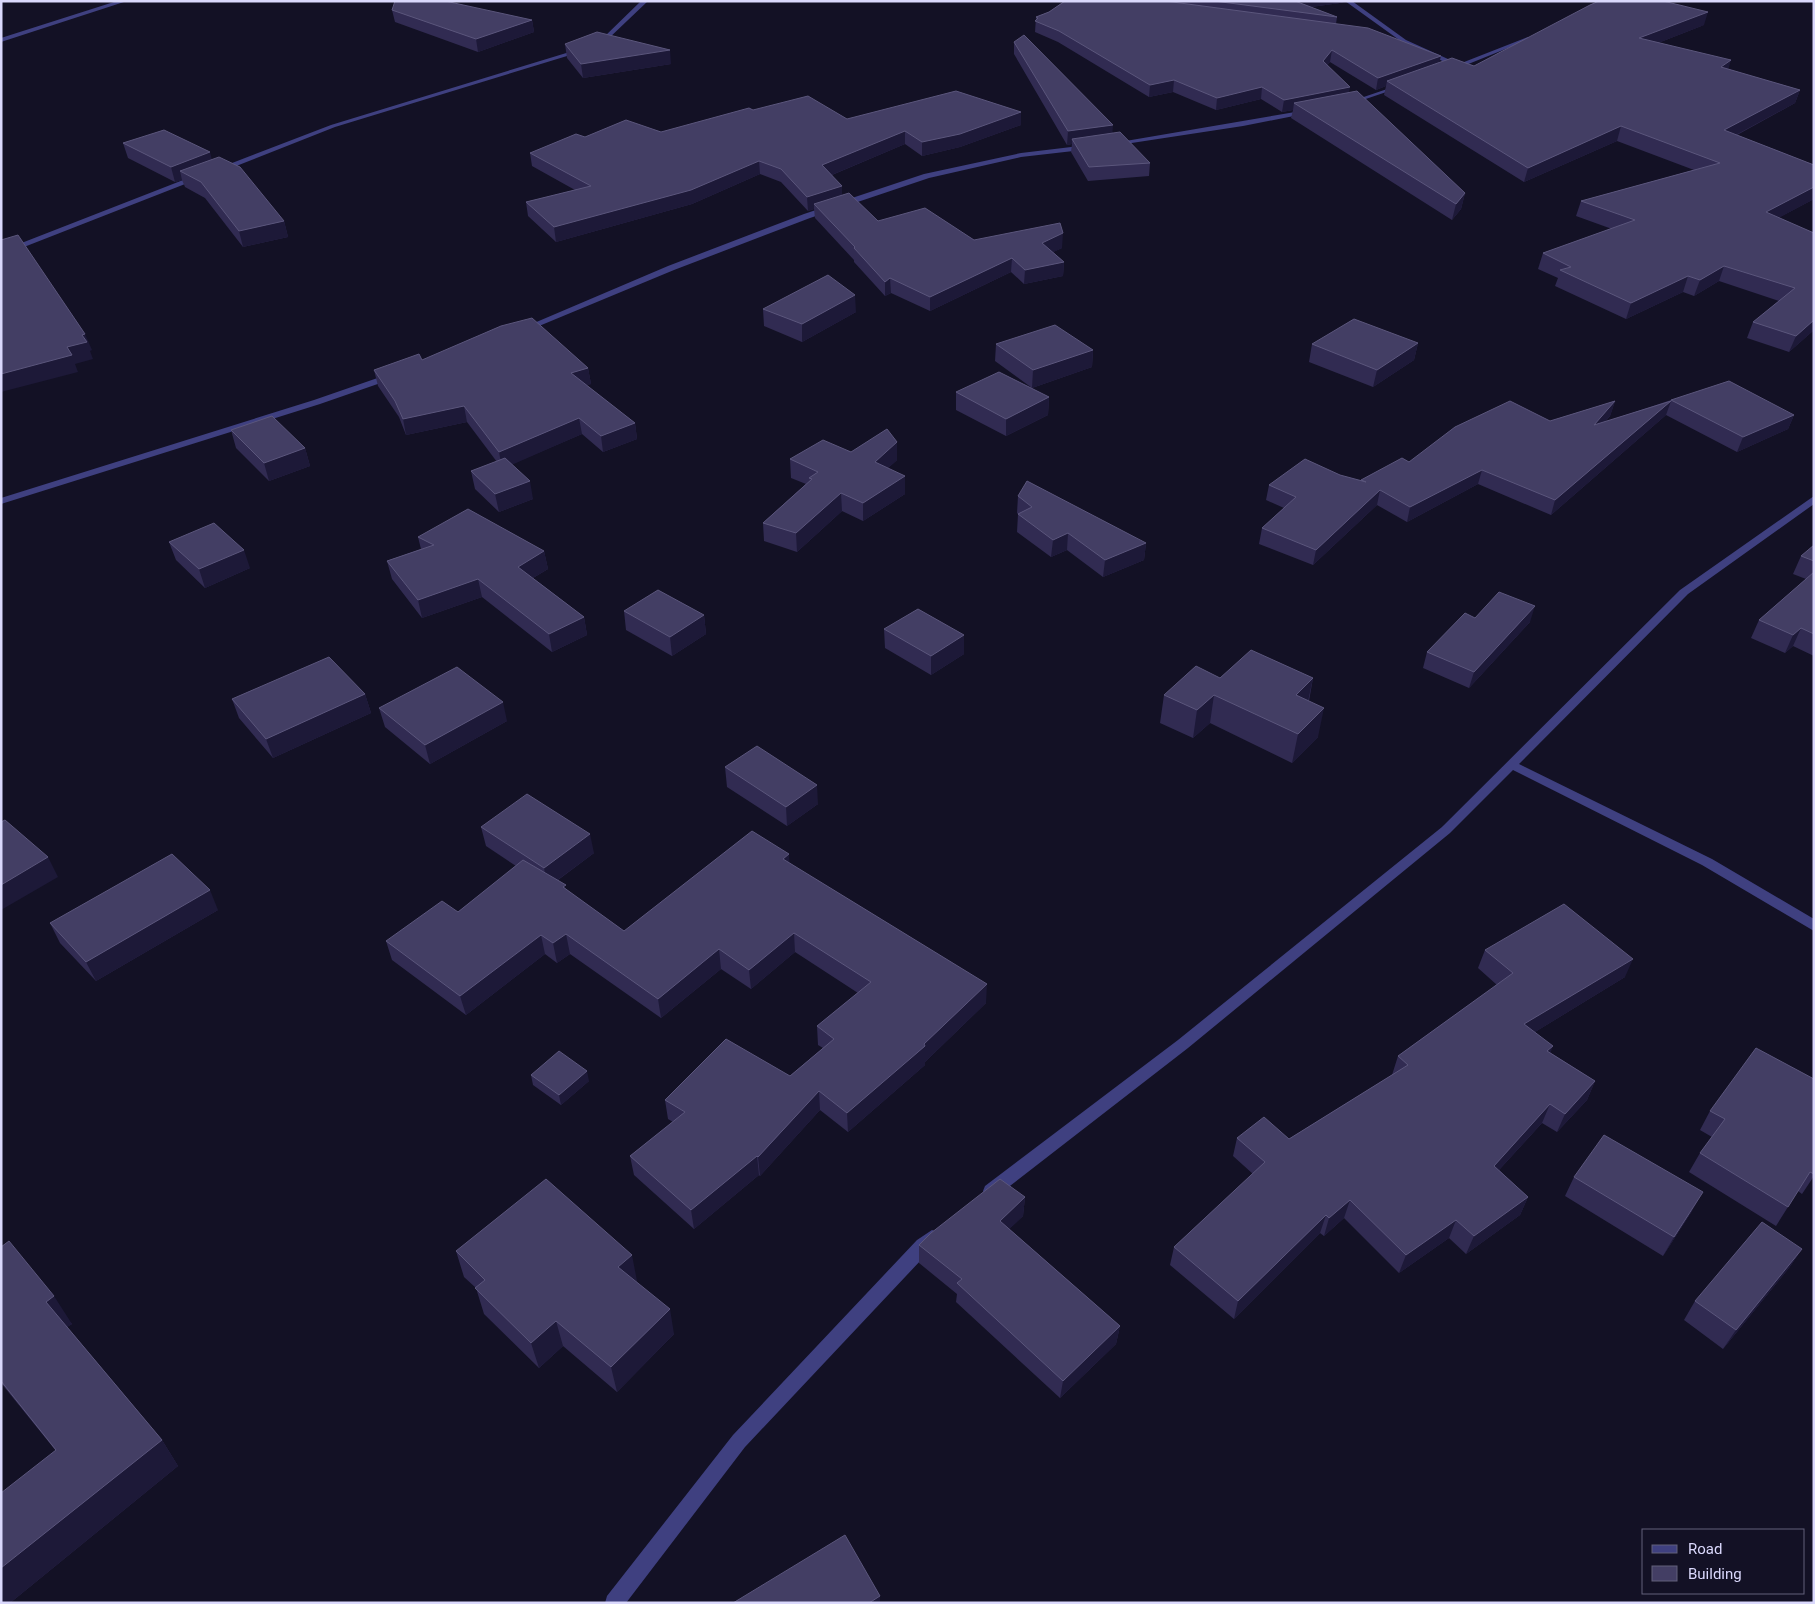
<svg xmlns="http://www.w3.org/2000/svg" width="1815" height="1604" font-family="Roboto,sans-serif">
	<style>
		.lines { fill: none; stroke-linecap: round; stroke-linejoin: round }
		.street { fill: #3f4080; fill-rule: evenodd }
		.wall { fill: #312b52 }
		.shaded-wall { fill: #1d1938 }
		.building { fill: #433e64; stroke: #5b567c }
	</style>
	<rect width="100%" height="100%" fill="#131125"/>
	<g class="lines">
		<path class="street" d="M 117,1 L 127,1 L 1,42 L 1,38 Z
			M 641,1 L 648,1 L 607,40 L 590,49 L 335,127 L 221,172 L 214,170 L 331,125 L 586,47 L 603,38 Z
			M 1345,1 L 1352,1 L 1406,40 L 1459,64 L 1528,37 L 1533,38 L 1451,71 L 1448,69 L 1453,66 L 1402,42 Z
			M 1399,85 L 1404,86 L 1351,104 L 1346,103 Z
			M 1307,110 L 1309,111 L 1309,113 L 1243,126 L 1112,146 L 1108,144 Z
			M 1088,145 L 1091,145 L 1091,149 L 1021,157 L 929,178 L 810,218 L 674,270 L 527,331 L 520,329 L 668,266 L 804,214 L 924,174 L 1021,153 Z
			M 196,175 L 203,177 L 1,256 L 1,251 Z
			M 392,373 L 397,376 L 395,378 L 320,404 L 1,504 L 1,498 L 314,400 Z
			M 1814,496 L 1814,504 L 1688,594 L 1519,764 L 1712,859 L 1814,919 L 1814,931 L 1702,865 L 1513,770 L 1450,833 L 1188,1048 L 997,1196 L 991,1198 L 985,1196 L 983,1191 L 985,1186 L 1178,1040 L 1442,827 L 1680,590 Z
			M 932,1230 L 938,1232 L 940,1237 L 938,1242 L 745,1447 L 626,1603 L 605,1603 L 607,1596 L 733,1435 L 917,1240 Z"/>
	</g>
	<path class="wall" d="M 1065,1 L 1344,1 L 1344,2 L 1340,3 L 1311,7 L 1337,17 L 1336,24 L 1439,63 L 1474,66 L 1704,25 L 1658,43 L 1728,69 L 1800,90 L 1795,103 L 1737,135 L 1814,165 L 1814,199 L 1778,218 L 1814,233 L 1814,330 L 1789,352 L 1747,338 L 1753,322 L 1779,301 L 1719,281 L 1694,296 L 1683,292 L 1626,319 L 1555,286 L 1558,278 L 1538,269 L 1543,253 L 1612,229 L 1576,216 L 1581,201 L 1694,170 L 1617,141 L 1524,182 L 1384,95 L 1386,86 L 1376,90 L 1330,62 L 1327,65 L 1349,93 L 1465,193 L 1461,209 L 1452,220 L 1291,118 L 1293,110 L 1282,112 L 1261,99 L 1216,110 L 1173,92 L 1149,97 L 1058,42 L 1035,32 L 1036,17 L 1049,12 Z
		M 392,10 L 532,20 L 534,32 L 478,52 L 395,22 Z
		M 1014,42 L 1113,133 L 1150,163 L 1149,176 L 1088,181 L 1071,152 L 1072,144 L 1067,145 L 1014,54 Z
		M 565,44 L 671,64 L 583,78 L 567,58 Z
		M 753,110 L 847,119 L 1021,125 L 960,147 L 922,156 L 905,144 L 832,175 L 842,195 L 878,221 L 974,240 L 1062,248 L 1053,252 L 1064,262 L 1063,276 L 1024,284 L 1011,272 L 930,311 L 891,293 L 885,296 L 854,262 L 854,260 L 815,218 L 814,209 L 808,211 L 781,182 L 760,174 L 692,204 L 556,242 L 528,216 L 526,202 L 575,190 L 532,166 L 530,153 L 585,137 L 661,132 Z
		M 123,143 L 212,159 L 284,221 L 288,237 L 243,247 L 205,198 L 185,187 L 182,180 L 175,182 L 128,158 Z
		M 763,309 L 856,312 L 802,342 L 764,326 Z
		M 1418,343 L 1414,360 L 1373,387 L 1309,362 L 1312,344 Z
		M 996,344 L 1093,350 L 1092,367 L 1032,388 L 995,361 Z
		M 422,360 L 588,368 L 591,384 L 586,385 L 635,423 L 637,439 L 603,452 L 582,434 L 512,464 L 533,499 L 499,512 L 475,489 L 471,471 L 497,462 L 467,422 L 406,435 L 399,417 L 378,386 L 374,370 Z
		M 956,392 L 1049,397 L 1048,415 L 1006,436 L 956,410 Z
		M 1671,400 L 1794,415 L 1788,429 L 1737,452 L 1666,415 L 1551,515 L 1478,484 L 1407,522 L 1377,505 L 1313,565 L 1259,544 L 1262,528 L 1284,508 L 1266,500 L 1269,485 L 1360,481 L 1361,480 L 1409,462 L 1550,421 L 1615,401 L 1610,416 L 1605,422 Z
		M 231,430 L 305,448 L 310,466 L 269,481 L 236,448 Z
		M 851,452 L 897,460 L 888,468 L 905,494 L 863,521 L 842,511 L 797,552 L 764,541 L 763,523 L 806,484 L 791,478 L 790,459 Z
		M 1018,496 L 1146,543 L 1144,560 L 1103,577 L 1067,550 L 1051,557 L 1017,532 L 1018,514 L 1017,513 Z
		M 418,537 L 544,551 L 548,569 L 533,578 L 584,617 L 587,635 L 552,652 L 482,597 L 422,618 L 392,579 L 387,561 L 421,549 Z
		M 169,542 L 250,568 L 205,588 L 176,560 Z
		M 1814,545 L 1814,656 L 1793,646 L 1785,653 L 1751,638 L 1759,620 L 1806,579 L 1793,574 L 1801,556 Z
		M 624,611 L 704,615 L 706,634 L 672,656 L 626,630 Z
		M 1475,618 L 1530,622 L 1469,688 L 1423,668 L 1427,652 Z
		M 884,629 L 964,635 L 964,654 L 931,675 L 885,648 Z
		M 1220,678 L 1313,678 L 1309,701 L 1318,737 L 1292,763 L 1210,723 L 1193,738 L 1160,723 L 1164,695 Z
		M 365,694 L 371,713 L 273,758 L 239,718 L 232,699 Z
		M 379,708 L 507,721 L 430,764 L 385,727 Z
		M 725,767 L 818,804 L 787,826 L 727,787 Z
		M 481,827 L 594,853 L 558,880 L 567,890 L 624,931 L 790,863 L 986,1003 L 925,1062 L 925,1065 L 848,1132 L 820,1110 L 760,1176 L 759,1175 L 694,1229 L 634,1175 L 630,1156 L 673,1122 L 668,1119 L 665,1100 L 790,1076 L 823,1048 L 818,1045 L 817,1026 L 858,993 L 795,952 L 751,989 L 721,969 L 661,1018 L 570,954 L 557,963 L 545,954 L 466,1015 L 392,960 L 386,941 L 458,912 L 516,866 L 486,846 Z
		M 218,910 L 96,981 L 60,943 L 50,923 Z
		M 1485,950 L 1625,977 L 1535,1032 L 1551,1053 L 1595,1081 L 1587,1100 L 1557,1132 L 1542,1123 L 1499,1170 L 1528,1197 L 1520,1215 L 1466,1254 L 1449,1238 L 1399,1273 L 1344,1218 L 1324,1236 L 1320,1233 L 1234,1319 L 1170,1265 L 1174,1247 L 1253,1174 L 1233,1156 L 1237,1138 L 1289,1139 L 1392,1075 L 1398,1056 L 1497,985 L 1478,968 Z
		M 531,1075 L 589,1081 L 561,1105 L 533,1085 Z
		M 1814,1079 L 1814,1176 L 1802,1194 L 1798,1191 L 1776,1226 L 1689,1172 L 1700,1153 L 1712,1137 L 1700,1130 L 1710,1111 Z
		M 1574,1177 L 1692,1211 L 1663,1256 L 1565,1196 Z
		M 1025,1197 L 1023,1216 L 1009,1229 L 1120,1326 L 1116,1344 L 1060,1398 L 956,1302 L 957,1294 L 919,1263 L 919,1245 Z
		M 1,1247 L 72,1324 L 67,1327 L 162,1440 L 178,1466 L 10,1603 L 1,1603 L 56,1451 L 1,1383 Z
		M 1802,1249 L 1789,1268 L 1723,1349 L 1684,1320 L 1695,1301 Z
		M 456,1251 L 637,1281 L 636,1282 L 674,1334 L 617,1392 L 563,1346 L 539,1368 L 484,1314 L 476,1288 L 464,1277 Z"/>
	<path class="shaded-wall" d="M 1290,1 L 1344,1 L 1344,2 L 1340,3 L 1289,10 Z
		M 1708,12 L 1704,25 L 1635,52 L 1639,38 Z
		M 532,20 L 534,32 L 478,52 L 476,39 Z
		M 670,50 L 671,64 L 583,78 L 581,64 Z
		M 1332,50 L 1330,62 L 1321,73 L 1323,61 Z
		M 1441,56 L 1438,68 L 1387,81 L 1386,86 L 1376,90 L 1378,78 Z
		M 1731,60 L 1727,74 L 1721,67 Z
		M 1174,80 L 1173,92 L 1149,97 L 1150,85 Z
		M 1262,87 L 1261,99 L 1216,110 L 1217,98 Z
		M 1350,87 L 1348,99 L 1294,103 L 1293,110 L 1282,112 L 1284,100 Z
		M 1800,90 L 1795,103 L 1719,144 L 1724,130 Z
		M 1021,112 L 1021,125 L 960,147 L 922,156 L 922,142 Z
		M 1113,125 L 1112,138 L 1072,139 L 1072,144 L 1067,145 L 1068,131 Z
		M 1621,126 L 1617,141 L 1524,182 L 1528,168 Z
		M 905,131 L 905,144 L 822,179 L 822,165 Z
		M 210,152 L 214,168 L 180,171 L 182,180 L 175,182 L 171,167 Z
		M 759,161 L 760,174 L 692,204 L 556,242 L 554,227 Z
		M 842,186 L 842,199 L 814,204 L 814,209 L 808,211 L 807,197 Z
		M 1814,187 L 1814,199 L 1760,228 L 1766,212 Z
		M 1465,193 L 1461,209 L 1452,220 L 1456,204 Z
		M 284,221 L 288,237 L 243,247 L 239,231 Z
		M 1063,233 L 1062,248 L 1041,258 L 1042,243 Z
		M 1012,258 L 1011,272 L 930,311 L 930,297 Z
		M 1064,262 L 1063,276 L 1024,284 L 1025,270 Z
		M 1724,266 L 1719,281 L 1694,296 L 1700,280 Z
		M 1688,276 L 1683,292 L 1626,319 L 1631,303 Z
		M 890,278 L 891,293 L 885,296 L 885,282 Z
		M 855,295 L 856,312 L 802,342 L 802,324 Z
		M 1814,320 L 1814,330 L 1789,352 L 1796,336 Z
		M 85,334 L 92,350 L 90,351 L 93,359 L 75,364 L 78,372 L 1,392 L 1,374 L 67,347 L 82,335 Z
		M 1418,343 L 1414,360 L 1373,387 L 1377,370 Z
		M 1093,350 L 1092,367 L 1032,388 L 1033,370 Z
		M 588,368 L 591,384 L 574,389 L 571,373 Z
		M 1049,397 L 1048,415 L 1006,436 L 1006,419 Z
		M 1615,401 L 1610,416 L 1589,440 L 1594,425 Z
		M 1671,401 L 1666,415 L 1551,515 L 1555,500 Z
		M 464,406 L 467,422 L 406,435 L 403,419 Z
		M 1794,415 L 1788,429 L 1737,452 L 1743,437 Z
		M 579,418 L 582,434 L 502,469 L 499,452 Z
		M 635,423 L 637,439 L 603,452 L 601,436 Z
		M 897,442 L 897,460 L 875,480 L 875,462 Z
		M 305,448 L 310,466 L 269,481 L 264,463 Z
		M 1482,470 L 1478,484 L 1407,522 L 1410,507 Z
		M 905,476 L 905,494 L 863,521 L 863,503 Z
		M 530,481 L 533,499 L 499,512 L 495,494 Z
		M 1380,490 L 1377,505 L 1313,565 L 1316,550 Z
		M 841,493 L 842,511 L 797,552 L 796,533 Z
		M 1068,533 L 1067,550 L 1051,557 L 1053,540 Z
		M 1146,543 L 1144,560 L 1103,577 L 1105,560 Z
		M 244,550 L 250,568 L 205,588 L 199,569 Z
		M 544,551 L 548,569 L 521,585 L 518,567 Z
		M 478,579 L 482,597 L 422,618 L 418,600 Z
		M 1535,606 L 1530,622 L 1469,688 L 1474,672 Z
		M 704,615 L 706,634 L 672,656 L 670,637 Z
		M 584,617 L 587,635 L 552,652 L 549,634 Z
		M 1801,628 L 1793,646 L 1785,653 L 1793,635 Z
		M 964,635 L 964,654 L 931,675 L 931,656 Z
		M 1313,678 L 1307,706 L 1296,695 Z
		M 365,694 L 371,713 L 273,758 L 266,739 Z
		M 1214,695 L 1210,723 L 1193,738 L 1197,710 Z
		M 503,702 L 507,721 L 430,764 L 425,745 Z
		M 1324,708 L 1318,737 L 1292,763 L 1298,734 Z
		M 817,785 L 818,804 L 787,826 L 786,807 Z
		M 590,834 L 594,853 L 548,887 L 544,868 Z
		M 789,854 L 790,873 L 783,859 Z
		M 48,857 L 58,877 L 1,910 L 1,885 Z
		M 210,890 L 218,910 L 96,981 L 86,962 Z
		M 794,933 L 795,952 L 751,989 L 749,970 Z
		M 566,934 L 570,954 L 557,963 L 553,943 Z
		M 541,935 L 545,954 L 466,1015 L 460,996 Z
		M 719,949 L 721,969 L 661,1018 L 658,999 Z
		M 1633,959 L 1625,977 L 1517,1043 L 1524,1024 Z
		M 987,984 L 986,1003 L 925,1062 L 925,1065 L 848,1132 L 847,1113 L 924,1044 Z
		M 1553,1046 L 1546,1065 L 1547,1051 Z
		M 587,1071 L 589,1081 L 561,1105 L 559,1095 Z
		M 1595,1081 L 1587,1100 L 1557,1132 L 1565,1114 Z
		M 819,1091 L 820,1110 L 760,1176 L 758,1157 Z
		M 1550,1104 L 1542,1123 L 1486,1184 L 1494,1166 Z
		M 757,1156 L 759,1175 L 694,1229 L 691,1210 Z
		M 1703,1192 L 1692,1211 L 1663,1256 L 1674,1237 Z
		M 1025,1197 L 1023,1216 L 998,1240 L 1000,1221 Z
		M 1528,1197 L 1520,1215 L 1466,1254 L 1474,1236 Z
		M 1350,1200 L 1344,1218 L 1324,1236 L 1329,1218 Z
		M 1326,1215 L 1320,1233 L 1234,1319 L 1238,1301 Z
		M 1456,1220 L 1449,1238 L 1399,1273 L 1406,1255 Z
		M 1802,1249 L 1789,1268 L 1723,1349 L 1736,1330 Z
		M 632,1255 L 637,1281 L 623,1293 L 618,1267 Z
		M 54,1296 L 72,1324 L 64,1329 L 46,1302 Z
		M 670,1309 L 674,1334 L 617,1392 L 611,1367 Z
		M 556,1321 L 563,1346 L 539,1368 L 531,1343 Z
		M 1120,1326 L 1116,1344 L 1060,1398 L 1063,1381 Z
		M 162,1440 L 178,1466 L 10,1603 L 1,1603 L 1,1568 Z
		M 880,1596 L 880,1603 L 869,1603 Z"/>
	<path class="building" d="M 395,1 L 445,1 L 532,20 L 476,39 L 392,10 Z
		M 1065,1 L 1165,1 L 1368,28 L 1441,56 L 1378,78 L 1332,50 L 1323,61 L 1350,87 L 1284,100 L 1262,87 L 1217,98 L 1174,80 L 1150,85 L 1059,31 L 1035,21 L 1038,18 L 1036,17 L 1049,12 Z
		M 1214,1 L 1295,1 L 1337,17 Z
		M 1599,1 L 1663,1 L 1708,12 L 1639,38 L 1731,60 L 1721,67 L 1800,90 L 1724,130 L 1814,165 L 1814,187 L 1766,212 L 1814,233 L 1814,320 L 1796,336 L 1753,322 L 1795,288 L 1724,266 L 1700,280 L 1688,276 L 1631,303 L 1560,270 L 1571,267 L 1543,253 L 1635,220 L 1581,201 L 1720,163 L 1621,126 L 1528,168 L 1387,81 L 1452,58 L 1474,66 L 1590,5 Z
		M 597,32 L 670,50 L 581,64 L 565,44 Z
		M 1024,35 L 1113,125 L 1068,131 L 1014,42 Z
		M 956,91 L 1021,112 L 960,134 L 922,142 L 905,131 L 822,165 L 842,186 L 807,197 L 781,169 L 759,161 L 691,190 L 554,227 L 526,202 L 591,186 L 530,153 L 576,134 L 585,137 L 626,120 L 661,132 L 749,108 L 753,110 L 808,96 L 847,119 Z
		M 1357,91 L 1465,193 L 1456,204 L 1294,103 Z
		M 164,130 L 210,152 L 171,167 L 123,143 Z
		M 1120,132 L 1150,163 L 1089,167 L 1072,139 Z
		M 219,157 L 240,167 L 284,221 L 239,231 L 201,182 L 180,171 Z
		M 849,193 L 878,221 L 925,208 L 974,240 L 1060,223 L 1063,233 L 1042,243 L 1064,262 L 1025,270 L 1012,258 L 930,297 L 890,278 L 885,282 L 854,248 L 855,247 L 814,204 Z
		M 18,235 L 85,334 L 82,335 L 87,342 L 67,347 L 72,355 L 1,374 L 1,240 Z
		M 828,275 L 855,295 L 802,324 L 763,309 Z
		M 532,318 L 588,368 L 571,373 L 635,423 L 601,436 L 579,418 L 499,452 L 464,406 L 403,419 L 395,401 L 374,370 L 419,354 L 422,360 L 501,326 Z
		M 1354,319 L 1418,343 L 1377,370 L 1312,344 Z
		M 1055,325 L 1093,350 L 1033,370 L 996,344 Z
		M 999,372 L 1049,397 L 1006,419 L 956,392 Z
		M 1729,381 L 1794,415 L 1743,437 L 1671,400 Z
		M 1510,401 L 1550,421 L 1615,401 L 1594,425 L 1671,401 L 1555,500 L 1482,470 L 1410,507 L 1380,490 L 1316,550 L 1262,528 L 1296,497 L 1269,485 L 1305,459 L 1340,475 L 1366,482 L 1361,480 L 1402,458 L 1409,462 L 1455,427 Z
		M 272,416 L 305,448 L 264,463 L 231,430 Z
		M 887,429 L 897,442 L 875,462 L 905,476 L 863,503 L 841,493 L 796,533 L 763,523 L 812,479 L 809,478 L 818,472 L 790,459 L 823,440 L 851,452 Z
		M 505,458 L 530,481 L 495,494 L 471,471 Z
		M 1027,481 L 1146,543 L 1105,560 L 1068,533 L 1053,540 L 1018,514 L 1032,507 L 1018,496 Z
		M 468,509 L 544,551 L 518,567 L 584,617 L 549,634 L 478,579 L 418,600 L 387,561 L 434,545 L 418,537 Z
		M 214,523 L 244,550 L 199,569 L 169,542 Z
		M 1814,545 L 1814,561 L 1801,556 Z
		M 1814,572 L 1814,634 L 1801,628 L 1793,635 L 1759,620 Z
		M 658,590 L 704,615 L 670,637 L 624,611 Z
		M 1499,592 L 1535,606 L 1474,672 L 1427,652 L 1465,613 L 1475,618 Z
		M 918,609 L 964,635 L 931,656 L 884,629 Z
		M 1251,650 L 1313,678 L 1296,695 L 1324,708 L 1298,734 L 1214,695 L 1197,710 L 1164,695 L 1196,666 L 1220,678 Z
		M 329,657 L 365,694 L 266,739 L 232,699 Z
		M 457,667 L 503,702 L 425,745 L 379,708 Z
		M 757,746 L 817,785 L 786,807 L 725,767 Z
		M 527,794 L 590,834 L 544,868 L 481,827 Z
		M 5,820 L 48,857 L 1,885 L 1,822 Z
		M 752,831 L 789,854 L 783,859 L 987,984 L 924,1044 L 925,1046 L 847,1113 L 819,1091 L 758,1157 L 757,1156 L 691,1210 L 630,1156 L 685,1112 L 665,1100 L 726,1039 L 790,1076 L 834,1039 L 817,1026 L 871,982 L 794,933 L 749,970 L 719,949 L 658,999 L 566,934 L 553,943 L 541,935 L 460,996 L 386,941 L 442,901 L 458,912 L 523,860 L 566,885 L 563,887 L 624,931 Z
		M 172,854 L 210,890 L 86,962 L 50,923 Z
		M 1564,904 L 1633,959 L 1524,1024 L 1553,1046 L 1547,1051 L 1595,1081 L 1565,1114 L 1550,1104 L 1494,1166 L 1528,1197 L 1474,1236 L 1456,1220 L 1406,1255 L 1350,1200 L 1329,1218 L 1326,1215 L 1238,1301 L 1174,1247 L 1265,1162 L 1237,1138 L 1264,1117 L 1289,1139 L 1408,1065 L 1398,1056 L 1513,973 L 1485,950 Z
		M 1756,1048 L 1814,1079 L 1814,1174 L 1810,1172 L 1788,1207 L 1700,1153 L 1725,1119 L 1710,1111 Z
		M 559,1051 L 587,1071 L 559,1095 L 531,1075 Z
		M 1604,1135 L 1703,1192 L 1674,1237 L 1574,1177 Z
		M 546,1179 L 632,1255 L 618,1267 L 670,1309 L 611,1367 L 556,1321 L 531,1343 L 475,1288 L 485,1280 L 456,1251 Z
		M 1000,1179 L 1025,1197 L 1000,1221 L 1120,1326 L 1063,1381 L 957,1283 L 962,1279 L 919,1245 L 931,1233 Z
		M 1762,1222 L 1802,1249 L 1736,1330 L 1695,1301 Z
		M 9,1241 L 54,1296 L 46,1302 L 162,1440 L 1,1568 L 1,1493 L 56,1450 L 1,1381 L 1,1247 Z
		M 845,1535 L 880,1596 L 869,1603 L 733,1603 Z"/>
	<rect width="1815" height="1604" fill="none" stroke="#dad8fc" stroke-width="5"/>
	<rect x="1642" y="1529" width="162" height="65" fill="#131125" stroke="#63617b"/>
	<rect x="1652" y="1545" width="25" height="8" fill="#3f4080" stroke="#63617b"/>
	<text x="1688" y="1554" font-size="15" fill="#dad8fc">Road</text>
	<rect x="1652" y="1566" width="25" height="15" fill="#433e64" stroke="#63617b"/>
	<text x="1688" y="1579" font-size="15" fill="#dad8fc">Building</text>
</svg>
